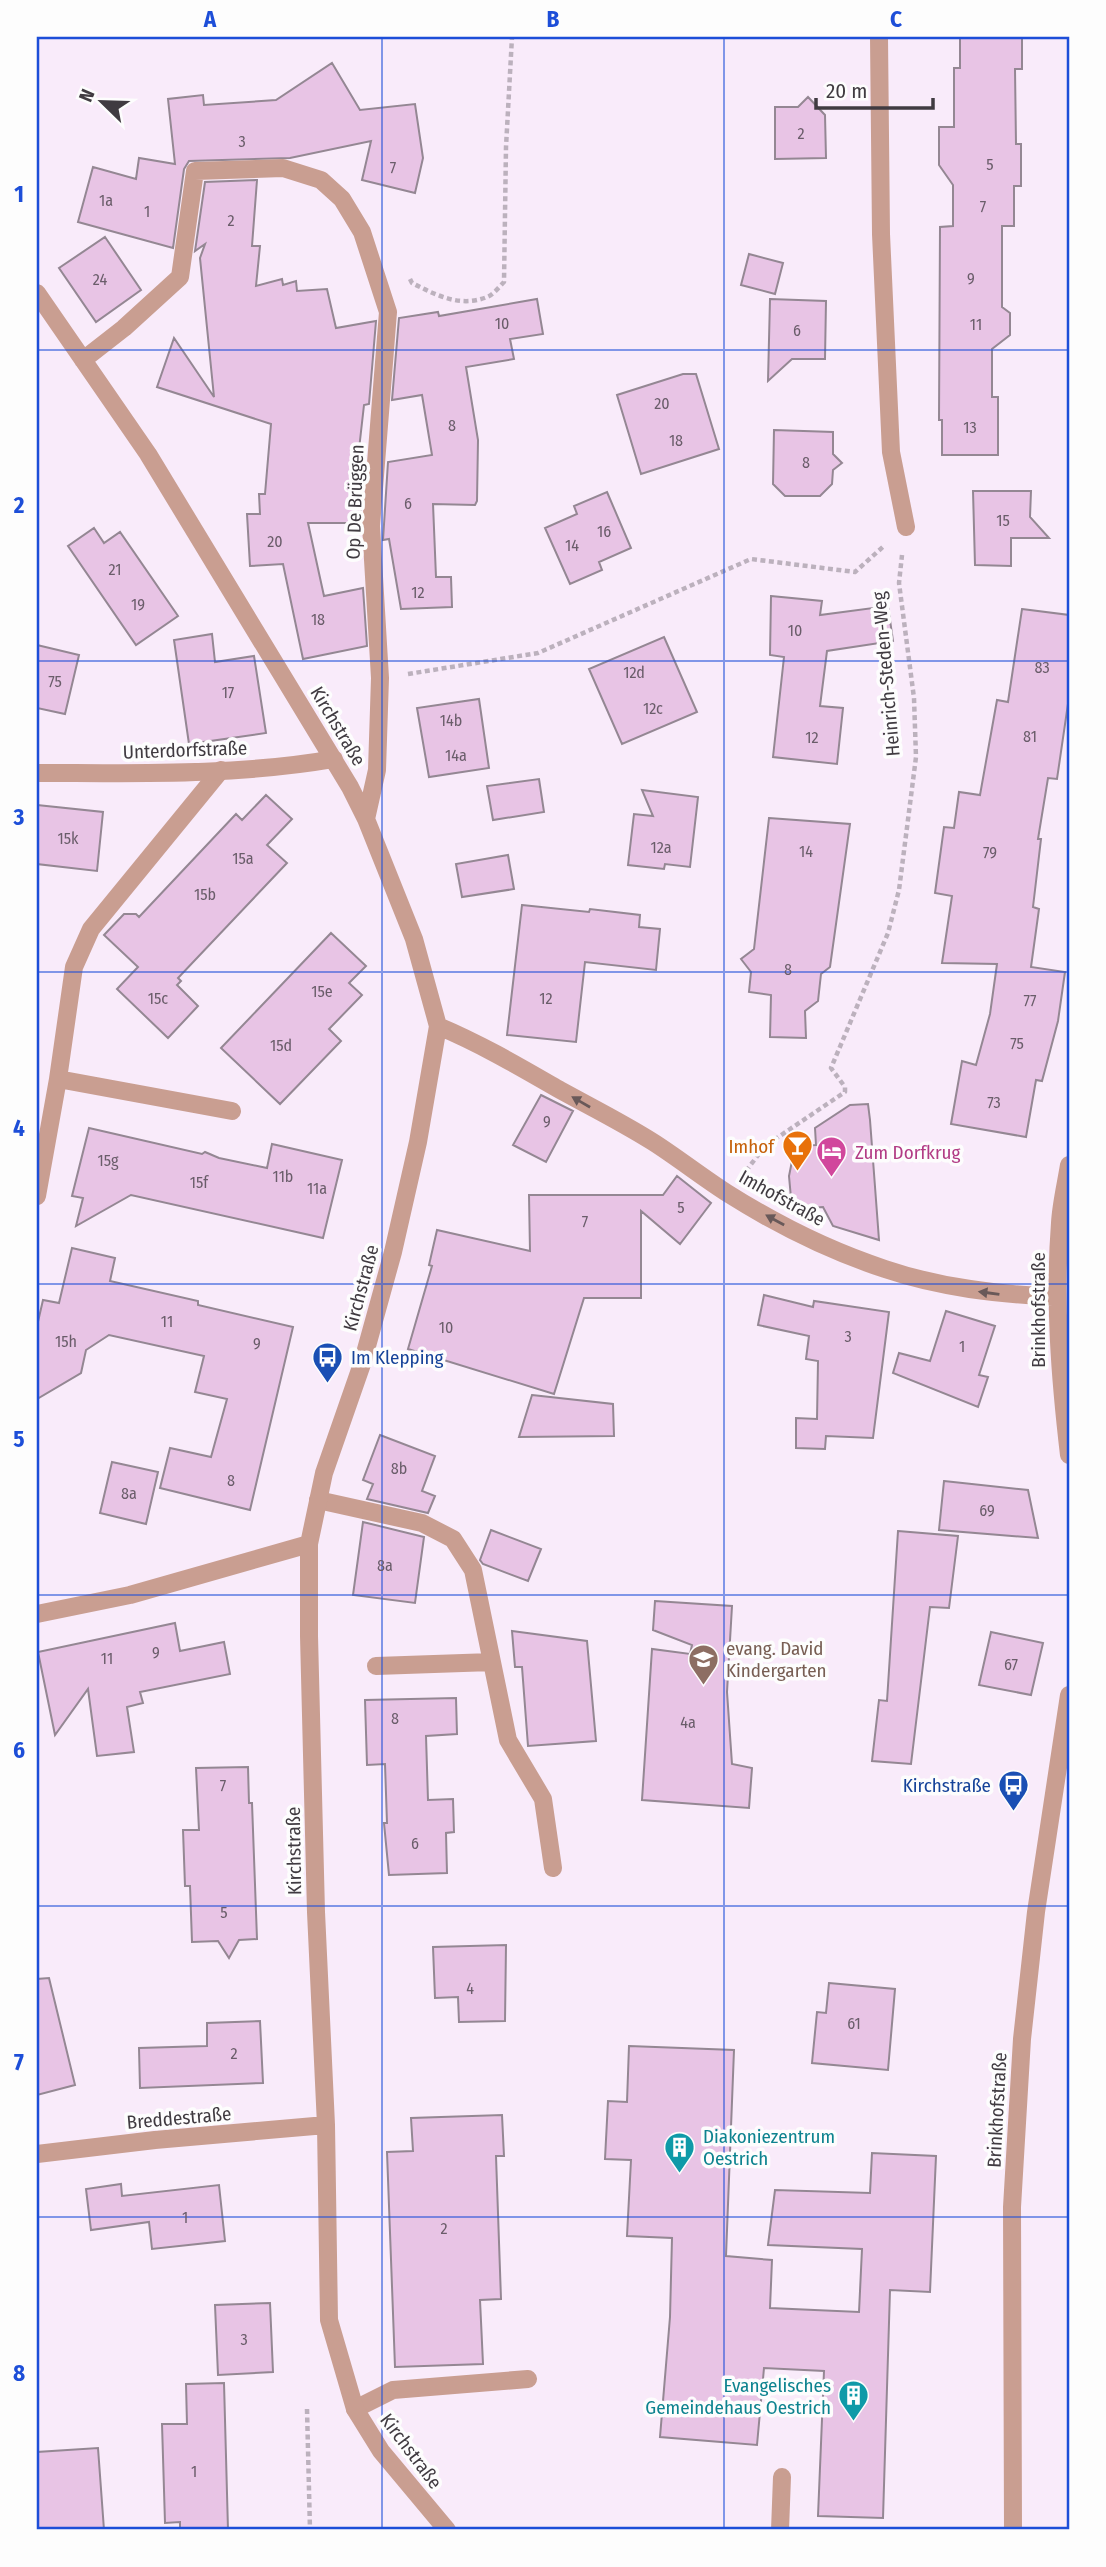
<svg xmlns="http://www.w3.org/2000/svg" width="1106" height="2567" font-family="'Fira Sans Condensed',sans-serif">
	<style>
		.building { fill: #e8c4e5; stroke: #948793; stroke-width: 2 }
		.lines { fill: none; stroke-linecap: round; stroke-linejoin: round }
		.path { stroke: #bcb1bd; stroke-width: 4.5; stroke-dasharray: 5 3.5; stroke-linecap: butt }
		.service { stroke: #c99e91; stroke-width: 18 }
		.minor { stroke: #c99e91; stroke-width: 18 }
		.oneway { fill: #695959 }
		.grid { fill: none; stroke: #1d4ed8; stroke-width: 2; stroke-opacity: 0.55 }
		.labels { text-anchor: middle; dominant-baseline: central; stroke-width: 7; stroke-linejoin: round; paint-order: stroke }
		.number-label { font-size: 16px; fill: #6a5d6a }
		.street-label { font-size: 19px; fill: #403b41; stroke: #fdfdfd }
		.food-label { font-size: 19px; fill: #c56008; stroke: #fdfdfd; text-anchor: end }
		.hotel-label { font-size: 19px; fill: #b23c85; stroke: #fdfdfd; text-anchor: start }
		.transit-label { font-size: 19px; fill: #164399; stroke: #fdfdfd; text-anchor: start }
		.education-label { font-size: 19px; fill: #785e54; stroke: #fdfdfd; text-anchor: start }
		.culture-label { font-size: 19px; fill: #0d838f; stroke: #fdfdfd; text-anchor: start }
		.neatline { fill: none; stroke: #1d4ed8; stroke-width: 2.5 }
		.grid-label { font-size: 23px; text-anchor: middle; font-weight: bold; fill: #1d4ed8 }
	</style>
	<rect width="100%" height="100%" fill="#f9ebfa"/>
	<path class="building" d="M 960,37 L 1022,37 L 1022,69 L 1015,69 L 1016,144 L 1021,144 L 1021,186 L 1014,186 L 1014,226 L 1002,226 L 1002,307 L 1010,313 L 1010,335 L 992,349 L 992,397 L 998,397 L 998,455 L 942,455 L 942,420 L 939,420 L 940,227 L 953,226 L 953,185 L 939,165 L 939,127 L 954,127 L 954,68 L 960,68 Z
		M 332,63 L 360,110 L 415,104 L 423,158 L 415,193 L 362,180 L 371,141 L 290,158 L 189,161 L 184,169 L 173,248 L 78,222 L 93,167 L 136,179 L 139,158 L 175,164 L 168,99 L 203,95 L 204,105 L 276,100 Z
		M 808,97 L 825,115 L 826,158 L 775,159 L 775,107 L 798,107 Z
		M 257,180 L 252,246 L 260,246 L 256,286 L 282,279 L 283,285 L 296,281 L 297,291 L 327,289 L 336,328 L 376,321 L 369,404 L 364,405 L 357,467 L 364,466 L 360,523 L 308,523 L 324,596 L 363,588 L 367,646 L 303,659 L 283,564 L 250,566 L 247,514 L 260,514 L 259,494 L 265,494 L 271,424 L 157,387 L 174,338 L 214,397 L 200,258 L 205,244 L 195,251 L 205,182 Z
		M 105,237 L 141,290 L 96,322 L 59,268 Z
		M 749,254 L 783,263 L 775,294 L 741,285 Z
		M 537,299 L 543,334 L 510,339 L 514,359 L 466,367 L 478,440 L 477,501 L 475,505 L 433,504 L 436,577 L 451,577 L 452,607 L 401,609 L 389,539 L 383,540 L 388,462 L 432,455 L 422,395 L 392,400 L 399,318 L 438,312 L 439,316 Z
		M 770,299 L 826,301 L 825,359 L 792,359 L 768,381 Z
		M 683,374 L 696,374 L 719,449 L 641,474 L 617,395 Z
		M 774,430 L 833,432 L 833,454 L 842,463 L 833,470 L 832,484 L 820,496 L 785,496 L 773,484 Z
		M 973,491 L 1031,491 L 1030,517 L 1049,538 L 1011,538 L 1011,566 L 975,565 Z
		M 607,492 L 631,548 L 599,562 L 602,570 L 570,584 L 545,528 L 577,514 L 574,506 Z
		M 94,528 L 104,543 L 120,532 L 178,616 L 136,645 L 68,546 Z
		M 771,596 L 822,601 L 820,615 L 888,606 L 893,641 L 827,651 L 820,706 L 843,708 L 837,764 L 773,757 L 784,657 L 770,655 Z
		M 1022,609 L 1069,615 L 1069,697 L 1057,779 L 1048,778 L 1038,839 L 1041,839 L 1033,907 L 1039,909 L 1031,967 L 1065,972 L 1058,1021 L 1042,1081 L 1036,1080 L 1026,1137 L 951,1124 L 962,1061 L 976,1065 L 990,1014 L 997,964 L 942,963 L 952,896 L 935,893 L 944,827 L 954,828 L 959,792 L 980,795 L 997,700 L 1008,702 Z
		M 212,634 L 215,662 L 254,656 L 266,733 L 189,744 L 174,640 Z
		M 664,637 L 697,712 L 622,744 L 589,669 Z
		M 37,645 L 79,655 L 65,714 L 37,708 Z
		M 479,699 L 489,768 L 429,777 L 417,708 Z
		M 539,779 L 544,812 L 493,820 L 487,786 Z
		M 642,790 L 698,797 L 690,867 L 665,864 L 664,869 L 628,865 L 634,814 L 653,816 Z
		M 266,795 L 292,819 L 267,845 L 287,863 L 178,978 L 181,981 L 177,985 L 198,1006 L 168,1038 L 117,989 L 138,967 L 104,935 L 124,914 L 136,914 L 139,917 L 236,814 L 242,820 Z
		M 37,805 L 103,812 L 97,871 L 37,864 Z
		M 769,818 L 850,824 L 830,967 L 821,974 L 818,1001 L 805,1011 L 806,1038 L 770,1037 L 771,995 L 749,992 L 751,972 L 741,959 L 754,949 Z
		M 508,855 L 514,889 L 462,897 L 456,864 Z
		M 522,905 L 589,912 L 590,909 L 640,915 L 639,927 L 660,929 L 656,970 L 585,962 L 576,1042 L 507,1035 Z
		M 331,933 L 366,966 L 349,983 L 362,995 L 329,1029 L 341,1041 L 280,1104 L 221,1048 Z
		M 541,1095 L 573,1111 L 546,1162 L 513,1145 Z
		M 868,1104 L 870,1120 L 879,1240 L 833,1226 L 823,1207 L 792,1209 L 789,1176 L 795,1146 L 816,1145 L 815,1128 L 850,1105 Z
		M 89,1128 L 202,1154 L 205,1152 L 219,1158 L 267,1168 L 272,1144 L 342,1160 L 323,1238 L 131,1195 L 76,1226 L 83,1198 L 72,1196 Z
		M 677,1176 L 711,1203 L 680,1244 L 641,1211 L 641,1298 L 584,1298 L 554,1394 L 408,1349 L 432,1266 L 429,1265 L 437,1230 L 530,1251 L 529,1195 L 663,1195 Z
		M 72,1248 L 115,1258 L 110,1281 L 198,1301 L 198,1305 L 293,1327 L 250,1510 L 160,1488 L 170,1448 L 211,1457 L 227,1399 L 195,1392 L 204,1356 L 109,1335 L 86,1350 L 81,1373 L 37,1399 L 37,1326 L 43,1300 L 59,1303 Z
		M 764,1295 L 813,1307 L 814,1301 L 889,1312 L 873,1438 L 826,1436 L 825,1449 L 796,1448 L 796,1418 L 817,1419 L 818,1361 L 806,1359 L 809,1336 L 758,1325 Z
		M 946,1311 L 995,1326 L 979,1375 L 988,1377 L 978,1407 L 893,1373 L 899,1353 L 930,1361 Z
		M 532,1395 L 613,1404 L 614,1436 L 519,1437 Z
		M 380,1435 L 435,1456 L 422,1491 L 435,1496 L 428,1513 L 367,1499 L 373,1484 L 363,1480 Z
		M 112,1462 L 158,1472 L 146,1524 L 100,1513 Z
		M 944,1481 L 1028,1490 L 1038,1538 L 939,1530 Z
		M 363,1522 L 424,1537 L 415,1603 L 353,1595 Z
		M 491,1530 L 541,1549 L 528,1581 L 483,1564 L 480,1560 Z
		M 898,1531 L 958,1536 L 949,1608 L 930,1607 L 911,1764 L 872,1761 L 879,1700 L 887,1701 Z
		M 655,1601 L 732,1606 L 727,1692 L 732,1764 L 752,1768 L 749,1808 L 642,1800 L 652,1649 L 690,1654 L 692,1645 L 653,1630 Z
		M 175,1623 L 180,1651 L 224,1642 L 230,1674 L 140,1692 L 143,1703 L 127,1707 L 134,1752 L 97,1756 L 88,1689 L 55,1735 L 38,1652 Z
		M 512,1631 L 587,1641 L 596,1741 L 528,1746 L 522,1667 L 515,1667 Z
		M 991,1632 L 1043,1643 L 1031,1695 L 979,1685 Z
		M 456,1698 L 457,1734 L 426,1736 L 428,1800 L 453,1799 L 454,1832 L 446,1833 L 447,1873 L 389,1875 L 384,1823 L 387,1823 L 385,1764 L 367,1765 L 365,1700 Z
		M 248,1767 L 249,1803 L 252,1803 L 257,1939 L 239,1940 L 229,1958 L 218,1941 L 192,1942 L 190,1886 L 185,1886 L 183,1830 L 199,1830 L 196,1768 Z
		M 506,1945 L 505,2021 L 459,2022 L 458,1997 L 435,1998 L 433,1947 Z
		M 49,1978 L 75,2085 L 37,2095 L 37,1979 Z
		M 829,1983 L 895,1989 L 888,2070 L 812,2063 L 817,2012 L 826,2013 Z
		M 260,2021 L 263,2083 L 140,2088 L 139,2048 L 207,2046 L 207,2023 Z
		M 629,2046 L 734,2050 L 726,2256 L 772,2260 L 770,2308 L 859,2312 L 862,2249 L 768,2245 L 775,2190 L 870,2193 L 872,2153 L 936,2156 L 930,2292 L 890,2290 L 883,2518 L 818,2516 L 824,2371 L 764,2368 L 757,2445 L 660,2437 L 670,2317 L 672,2238 L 627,2236 L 631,2160 L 605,2159 L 608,2101 L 627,2102 Z
		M 502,2115 L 504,2156 L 496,2156 L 501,2299 L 480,2300 L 483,2364 L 395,2367 L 387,2152 L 413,2151 L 411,2118 Z
		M 121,2184 L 122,2196 L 219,2185 L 225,2241 L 152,2249 L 149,2222 L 91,2230 L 86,2189 Z
		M 270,2303 L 273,2372 L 218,2375 L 215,2305 Z
		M 224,2383 L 228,2530 L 180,2530 L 180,2522 L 165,2523 L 162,2424 L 187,2424 L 186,2384 Z
		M 98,2448 L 104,2530 L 37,2530 L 37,2452 Z"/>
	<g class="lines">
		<path class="path" d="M 410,279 L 412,283 C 436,295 460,308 487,297 C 493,295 499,287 504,282 L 506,147 L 512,37
			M 408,674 L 538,653 L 751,559 L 855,572 L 885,545
			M 746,1171 L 765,1146 L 845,1092 L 845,1087 L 831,1068 L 888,933 L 899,890 L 916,757 L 914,698 L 899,583 L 902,555
			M 307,2409 L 310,2530"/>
		<path class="service" d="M 221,770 L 91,929 L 74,967 L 58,1079 L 232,1111
			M 37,1196 L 58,1079
			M 318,1500 L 422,1523 L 453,1539 L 473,1570 L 508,1740 L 543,1799 L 553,1868
			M 376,1666 L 492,1662
			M 355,2409 L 393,2390 L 528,2379
			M 780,2530 L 782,2477"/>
		<path class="minor" d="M 879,37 L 881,234 L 891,452 L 906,527
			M 37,293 L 148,454 L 350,787 L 366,819 L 414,939 L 438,1026 L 418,1142 L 393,1252 L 362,1364 L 324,1473 L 309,1544 L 309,1636 L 316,1912 L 326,2125 L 329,2320 L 355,2409 L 381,2451 L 447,2530
			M 83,360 L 124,328 L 180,277 L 195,171 L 283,168 L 321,180 L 342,199 L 362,232 L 388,312 L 371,526 L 380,678 L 377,770 L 366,819
			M 37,773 C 135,773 236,776 334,759
			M 438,1026 C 481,1044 520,1067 560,1090 C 591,1107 623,1123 653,1142 C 678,1158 702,1177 727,1193 C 776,1224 830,1251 885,1269 C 941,1288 998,1294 1057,1297
			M 1069,1165 C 1066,1184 1061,1204 1060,1223 C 1054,1301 1060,1378 1069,1455
			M 37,1614 L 130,1595 L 309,1544
			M 37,2154 L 155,2140 L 326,2125
			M 1013,2530 L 1012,2207 L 1022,2039 L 1036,1912 L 1069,1695"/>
	</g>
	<defs><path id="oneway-solid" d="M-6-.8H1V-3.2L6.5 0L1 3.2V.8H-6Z" transform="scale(1.75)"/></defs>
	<g class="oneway">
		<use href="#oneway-solid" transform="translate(581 1102) rotate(-150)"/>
		<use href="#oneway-solid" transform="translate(775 1220) rotate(-151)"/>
		<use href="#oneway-solid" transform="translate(989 1293) rotate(-172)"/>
	</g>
	<path class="grid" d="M 382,37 L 382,2530M 724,37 L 724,2530M 37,350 L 1069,350M 37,661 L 1069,661M 37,972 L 1069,972M 37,1284 L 1069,1284M 37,1595 L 1069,1595M 37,1906 L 1069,1906M 37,2217 L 1069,2217"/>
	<defs>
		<symbol id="bar-pin" viewBox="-11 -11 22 30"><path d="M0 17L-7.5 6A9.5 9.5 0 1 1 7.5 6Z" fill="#e8710a" stroke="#fdfdfd"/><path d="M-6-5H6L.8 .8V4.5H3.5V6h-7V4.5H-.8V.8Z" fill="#fff"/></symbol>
		<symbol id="hotel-pin" viewBox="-11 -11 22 30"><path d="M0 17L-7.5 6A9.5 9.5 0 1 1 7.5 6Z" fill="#d1479c" stroke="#fdfdfd"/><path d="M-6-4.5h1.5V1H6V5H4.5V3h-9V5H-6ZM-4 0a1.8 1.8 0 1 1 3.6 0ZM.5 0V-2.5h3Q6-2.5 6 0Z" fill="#fff"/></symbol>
		<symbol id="bus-pin" viewBox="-11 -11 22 30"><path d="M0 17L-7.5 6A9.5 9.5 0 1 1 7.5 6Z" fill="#1a4fb4" stroke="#fdfdfd"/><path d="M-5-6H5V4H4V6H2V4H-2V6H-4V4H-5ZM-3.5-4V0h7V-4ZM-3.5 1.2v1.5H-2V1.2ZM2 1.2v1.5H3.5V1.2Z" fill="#fff"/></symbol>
		<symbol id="school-pin" viewBox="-11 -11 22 30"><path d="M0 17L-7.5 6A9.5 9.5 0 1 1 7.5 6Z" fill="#8d6e63" stroke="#fdfdfd"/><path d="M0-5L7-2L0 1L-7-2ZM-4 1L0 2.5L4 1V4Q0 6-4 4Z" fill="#fff"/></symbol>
		<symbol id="building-pin" viewBox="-11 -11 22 30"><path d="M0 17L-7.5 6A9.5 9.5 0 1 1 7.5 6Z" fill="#0f9aa8" stroke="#fdfdfd"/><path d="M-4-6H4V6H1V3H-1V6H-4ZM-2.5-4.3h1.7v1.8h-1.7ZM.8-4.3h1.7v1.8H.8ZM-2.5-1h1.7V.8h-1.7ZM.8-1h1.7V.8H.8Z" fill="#fff"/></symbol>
	</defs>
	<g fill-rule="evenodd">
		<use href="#bar-pin" x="780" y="1128" width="35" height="47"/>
		<use href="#hotel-pin" x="814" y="1134" width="35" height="47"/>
		<use href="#bus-pin" x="310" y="1340" width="35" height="47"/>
		<use href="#school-pin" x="686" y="1642" width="35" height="47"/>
		<use href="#bus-pin" x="996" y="1768" width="35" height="47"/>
		<use href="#building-pin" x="662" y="2130" width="35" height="47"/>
		<use href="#building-pin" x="836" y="2378" width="35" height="47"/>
	</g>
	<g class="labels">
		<g class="number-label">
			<text x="801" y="133">2</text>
			<text x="242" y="141">3</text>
			<text x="990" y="164">5</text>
			<text x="393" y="167">7</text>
			<text x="106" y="200">1a</text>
			<text x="983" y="206">7</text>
			<text x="147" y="211">1</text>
			<text x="231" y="220">2</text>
			<text x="971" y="278">9</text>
			<text x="100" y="279">24</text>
			<text x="502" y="323">10</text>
			<text x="976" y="324">11</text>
			<text x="797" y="330">6</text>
			<text x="662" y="403">20</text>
			<text x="452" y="425">8</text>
			<text x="970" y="427">13</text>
			<text x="676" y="440">18</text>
			<text x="806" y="462">8</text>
			<text x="408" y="503">6</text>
			<text x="1003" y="520">15</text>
			<text x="604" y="531">16</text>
			<text x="275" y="541">20</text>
			<text x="572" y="545">14</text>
			<text x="115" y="569">21</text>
			<text x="418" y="592">12</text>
			<text x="138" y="604">19</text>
			<text x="318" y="619">18</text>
			<text x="795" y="630">10</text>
			<text x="1042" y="667">83</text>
			<text x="634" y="672">12d</text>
			<text x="55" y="681">75</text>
			<text x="228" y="692">17</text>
			<text x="653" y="708">12c</text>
			<text x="451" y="720">14b</text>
			<text x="1030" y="736">81</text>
			<text x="812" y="737">12</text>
			<text x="456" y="755">14a</text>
			<text x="68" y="838">15k</text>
			<text x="661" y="847">12a</text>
			<text x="806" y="851">14</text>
			<text x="990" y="852">79</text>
			<text x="243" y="858">15a</text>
			<text x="205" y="894">15b</text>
			<text x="788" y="969">8</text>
			<text x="322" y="991">15e</text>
			<text x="158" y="998">15c</text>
			<text x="546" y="998">12</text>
			<text x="1030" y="1000">77</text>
			<text x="1017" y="1043">75</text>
			<text x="281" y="1045">15d</text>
			<text x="994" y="1102">73</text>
			<text x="547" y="1121">9</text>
			<text x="108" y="1160">15g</text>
			<text x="283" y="1176">11b</text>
			<text x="199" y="1182">15f</text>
			<text x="317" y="1188">11a</text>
			<text x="681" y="1207">5</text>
			<text x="585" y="1221">7</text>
			<text x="167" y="1321">11</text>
			<text x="446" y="1327">10</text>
			<text x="848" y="1336">3</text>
			<text x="66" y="1341">15h</text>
			<text x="257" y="1343">9</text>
			<text x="962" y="1346">1</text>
			<text x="399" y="1468">8b</text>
			<text x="231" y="1480">8</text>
			<text x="129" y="1493">8a</text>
			<text x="987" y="1510">69</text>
			<text x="385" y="1565">8a</text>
			<text x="156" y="1652">9</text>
			<text x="107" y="1658">11</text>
			<text x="1011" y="1664">67</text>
			<text x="395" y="1718">8</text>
			<text x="688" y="1722">4a</text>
			<text x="223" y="1785">7</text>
			<text x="415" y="1843">6</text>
			<text x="224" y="1912">5</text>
			<text x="470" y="1988">4</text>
			<text x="854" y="2023">61</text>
			<text x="234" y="2053">2</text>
			<text x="185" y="2217">1</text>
			<text x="444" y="2228">2</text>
			<text x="244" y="2339">3</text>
			<text x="194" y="2471">1</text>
		</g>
		<g class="street-label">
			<text transform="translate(355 502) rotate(-88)">Op De Brüggen</text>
			<text transform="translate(886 674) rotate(-95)">Heinrich-Steden-Weg</text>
			<text transform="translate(338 726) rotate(59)">Kirchstraße</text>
			<text transform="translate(185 750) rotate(-2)">Unterdorfstraße</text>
			<text transform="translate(782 1198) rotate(29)">Imhofstraße</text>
			<text transform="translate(361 1288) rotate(-75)">Kirchstraße</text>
			<text transform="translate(1038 1310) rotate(-90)">Brinkhofstraße</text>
			<text transform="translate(294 1851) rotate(-91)">Kirchstraße</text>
			<text transform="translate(997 2110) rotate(-87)">Brinkhofstraße</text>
			<text transform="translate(179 2118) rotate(-5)">Breddestraße</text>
			<text transform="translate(411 2451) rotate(53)">Kirchstraße</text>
		</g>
		<g class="food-label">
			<text x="774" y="1146">Imhof</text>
		</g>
		<g class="hotel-label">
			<text x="855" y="1152">Zum Dorfkrug</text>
		</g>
		<g class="transit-label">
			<text x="351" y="1357">Im Klepping</text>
			<text x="991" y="1785" text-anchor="end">Kirchstraße</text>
		</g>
		<g class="education-label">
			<text x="726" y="1648">evang. David<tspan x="726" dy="22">Kindergarten</tspan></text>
		</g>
		<g class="culture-label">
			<text x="703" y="2136">Diakoniezentrum<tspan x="703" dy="22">Oestrich</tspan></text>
			<text x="831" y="2385" text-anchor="end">Evangelisches<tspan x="831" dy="22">Gemeindehaus Oestrich</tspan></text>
		</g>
	</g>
	<rect width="1106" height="2567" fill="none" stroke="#fdfdfd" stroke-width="77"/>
	<g transform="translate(102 102) rotate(293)" stroke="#fdfdfd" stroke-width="5" paint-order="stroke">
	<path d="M0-5L12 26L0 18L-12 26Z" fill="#403b41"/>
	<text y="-10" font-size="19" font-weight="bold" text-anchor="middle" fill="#403b41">N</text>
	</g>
	<path d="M816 98v10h117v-10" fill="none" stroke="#403b41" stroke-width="3.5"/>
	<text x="826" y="98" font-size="21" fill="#403b41" stroke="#fdfdfd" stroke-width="5" paint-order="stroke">20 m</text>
	<rect x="38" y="38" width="1030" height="2490" class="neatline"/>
	<g class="grid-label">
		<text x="210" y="27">A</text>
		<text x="553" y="27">B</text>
		<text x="896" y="27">C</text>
		<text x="19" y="202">1</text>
		<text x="19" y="513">2</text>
		<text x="19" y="825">3</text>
		<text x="19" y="1136">4</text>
		<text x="19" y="1447">5</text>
		<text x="19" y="1758">6</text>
		<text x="19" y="2070">7</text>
		<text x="19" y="2381">8</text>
	</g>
</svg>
